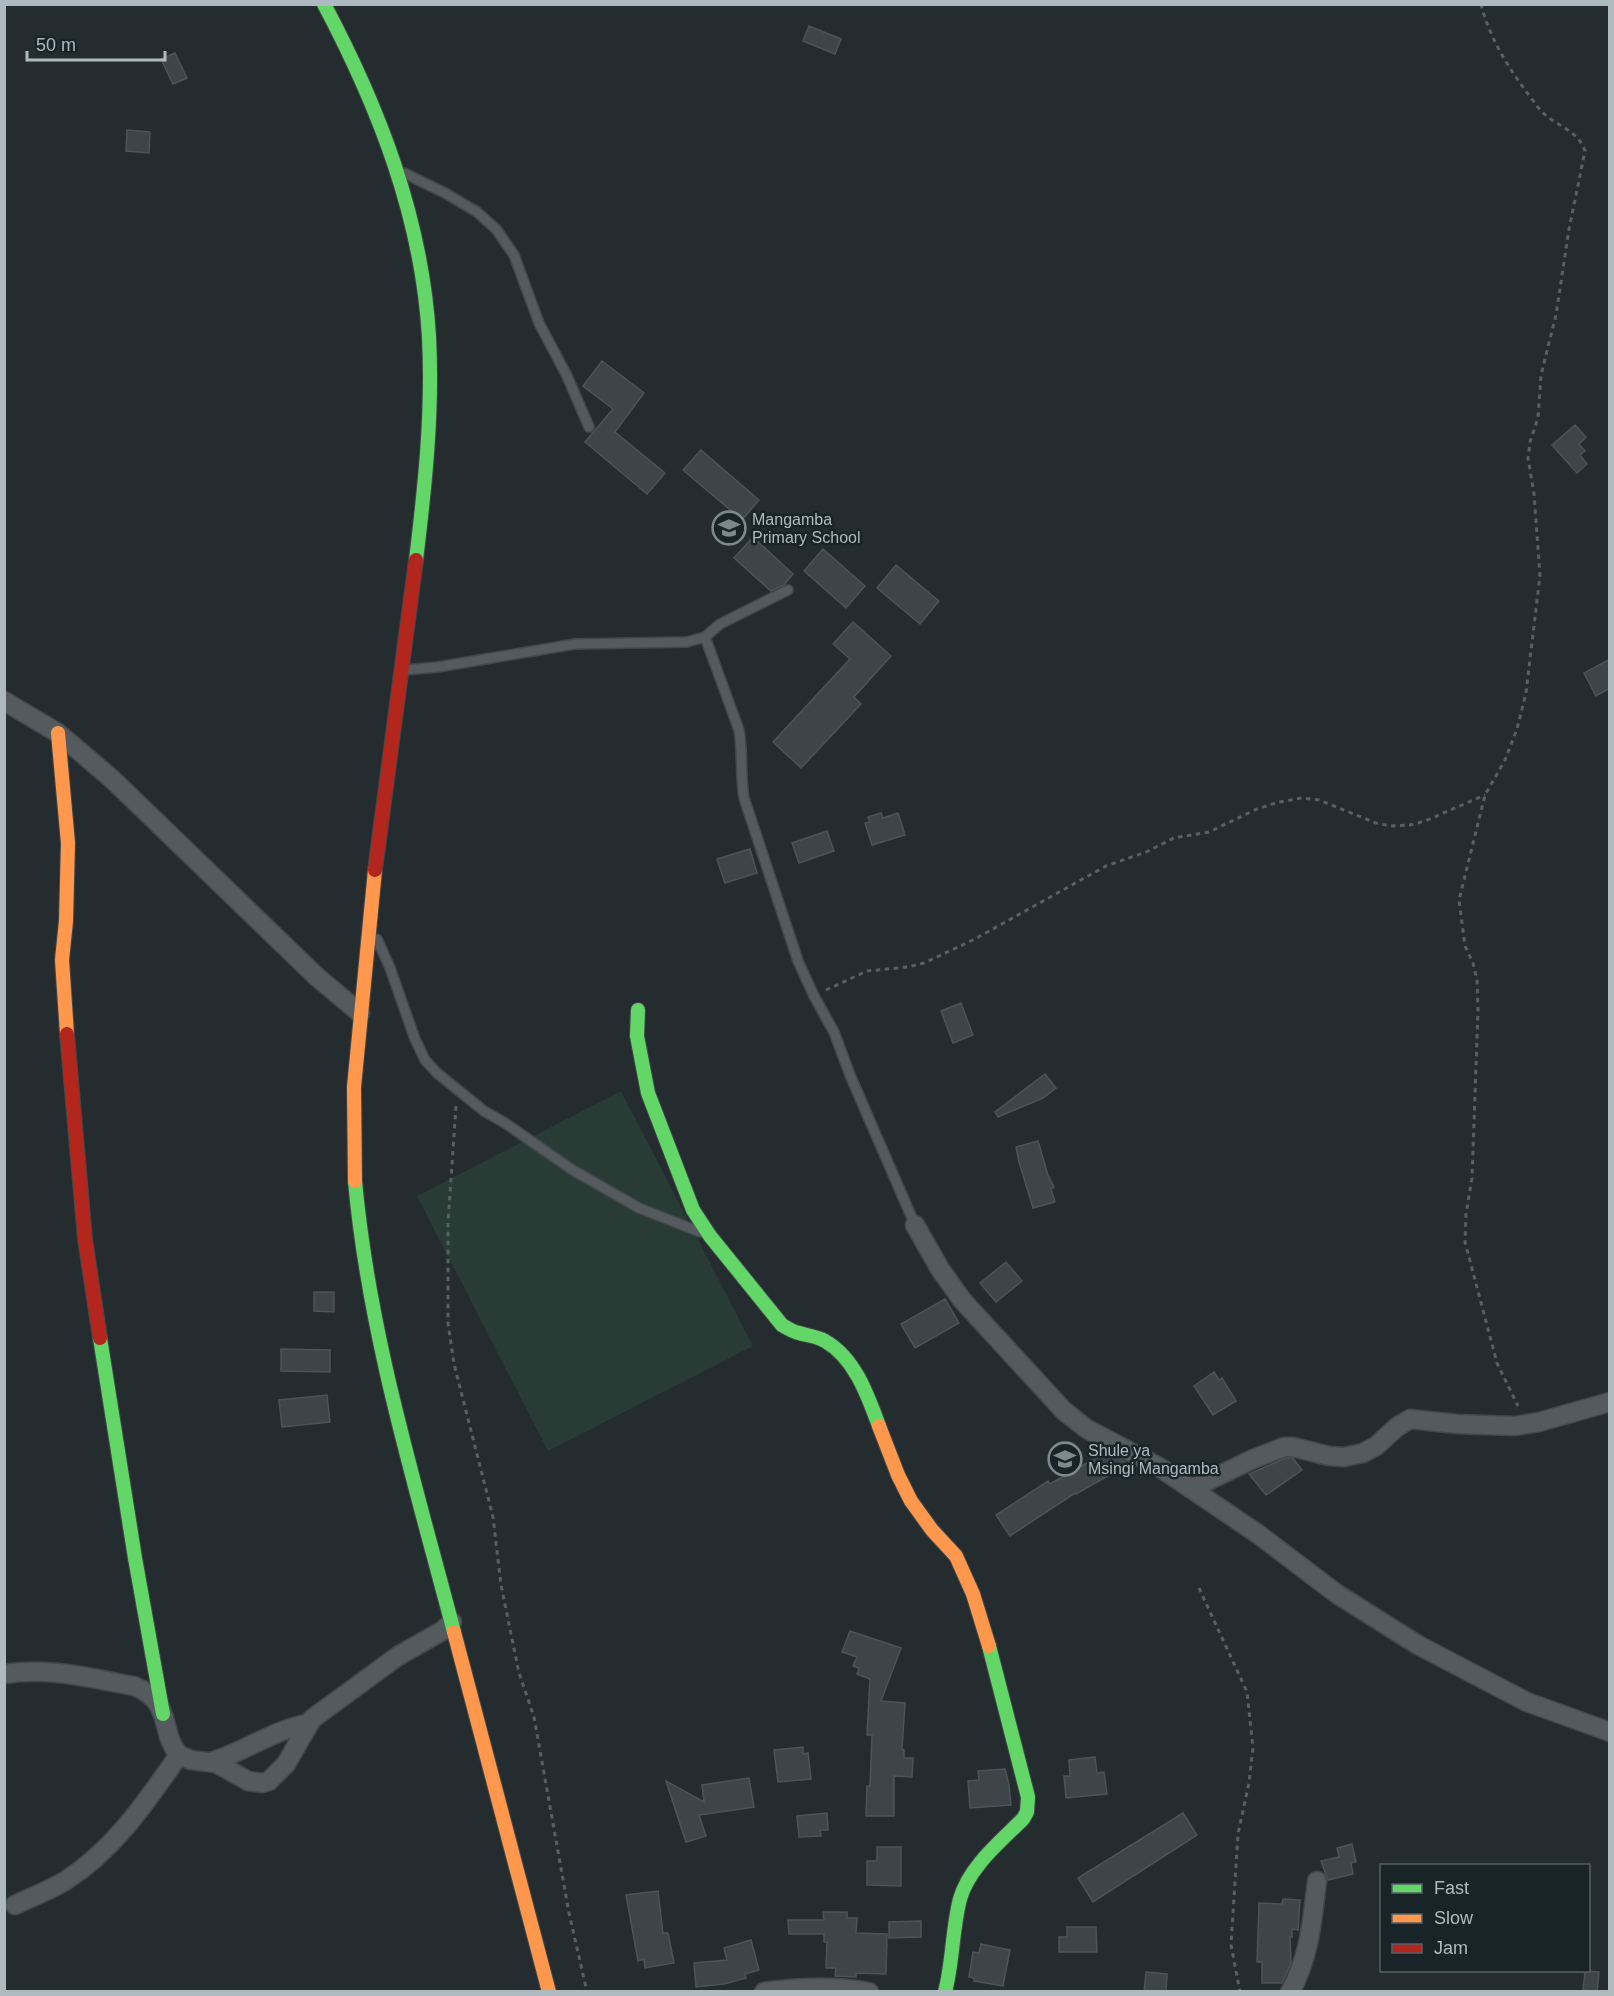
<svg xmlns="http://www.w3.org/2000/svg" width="1614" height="1996" font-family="Arial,sans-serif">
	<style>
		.green { fill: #283b35 }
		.building { fill: #3e4548; stroke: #4c5457; stroke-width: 1.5 }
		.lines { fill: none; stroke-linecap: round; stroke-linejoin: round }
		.lane-casing { stroke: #42484a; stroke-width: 12 }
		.street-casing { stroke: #42484a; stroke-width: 21 }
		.fast-casing { stroke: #42484a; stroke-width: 16 }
		.slow-casing { stroke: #42484a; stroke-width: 16 }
		.jam-casing { stroke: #42484a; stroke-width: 16 }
		.path { stroke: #586062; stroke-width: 3; stroke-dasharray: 4.5 4.5; stroke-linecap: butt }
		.lane { stroke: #545a5d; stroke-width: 9 }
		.street { stroke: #545a5d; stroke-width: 18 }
		.fast { stroke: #63d668; stroke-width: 14 }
		.slow { stroke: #ff974d; stroke-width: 14 }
		.jam { stroke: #b3261e; stroke-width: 14 }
		.labels { text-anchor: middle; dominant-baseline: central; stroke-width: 5; stroke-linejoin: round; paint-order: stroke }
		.poi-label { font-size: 16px; fill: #adbbc1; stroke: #192428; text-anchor: start }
	</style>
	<rect width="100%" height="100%" fill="#242c2f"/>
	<path class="green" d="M 621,1091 L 753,1346 L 548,1451 L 417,1196 Z"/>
	<path class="building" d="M 809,26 L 841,39 L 835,54 L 803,41 Z
		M 175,53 L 187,78 L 173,84 L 161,59 Z
		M 127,130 L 150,132 L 149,153 L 126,151 Z
		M 602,361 L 644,393 L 615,432 L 665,473 L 647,494 L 585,442 L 613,409 L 583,386 Z
		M 1575,425 L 1586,437 L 1579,444 L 1585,451 L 1580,455 L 1587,464 L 1577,473 L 1552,445 Z
		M 701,450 L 759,500 L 742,520 L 683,470 Z
		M 753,537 L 793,574 L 784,585 L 771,591 L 734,558 Z
		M 823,549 L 865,586 L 846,608 L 804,571 Z
		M 896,565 L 939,601 L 920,624 L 877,588 Z
		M 853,622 L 891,656 L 854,697 L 861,704 L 801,768 L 773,742 L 850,659 L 833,644 Z
		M 1610,659 L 1610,688 L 1596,696 L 1584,673 Z
		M 881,813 L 883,818 L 898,813 L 905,835 L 872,845 L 865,823 L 870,822 L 868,817 Z
		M 827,831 L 834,851 L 799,863 L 792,843 Z
		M 750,849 L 757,873 L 725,883 L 717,859 Z
		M 961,1003 L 973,1035 L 953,1043 L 941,1011 Z
		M 1045,1074 L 1056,1088 L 1043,1098 L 998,1117 L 995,1112 Z
		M 1038,1141 L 1048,1175 L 1054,1187 L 1051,1189 L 1055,1202 L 1033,1208 L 1019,1162 L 1016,1147 Z
		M 1006,1262 L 1022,1281 L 996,1302 L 980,1283 Z
		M 314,1292 L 334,1292 L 334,1312 L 314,1311 Z
		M 945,1299 L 959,1323 L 915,1348 L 901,1324 Z
		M 281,1349 L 330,1350 L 330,1372 L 281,1371 Z
		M 1214,1372 L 1219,1380 L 1222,1378 L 1236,1401 L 1213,1415 L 1194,1386 Z
		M 327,1395 L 330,1422 L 282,1427 L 279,1400 Z
		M 1106,1452 L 1125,1462 L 1127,1465 L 1076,1494 L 1075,1493 L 1010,1536 L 996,1515 L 1048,1481 L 1050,1484 Z
		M 1286,1458 L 1293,1458 L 1302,1470 L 1266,1495 L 1249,1474 Z
		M 850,1631 L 901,1648 L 881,1701 L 905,1703 L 902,1749 L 904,1750 L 904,1758 L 913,1758 L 912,1777 L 894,1776 L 894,1816 L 866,1816 L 867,1786 L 870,1786 L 872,1735 L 867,1735 L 870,1679 L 857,1674 L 859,1668 L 853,1666 L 857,1657 L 842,1652 Z
		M 803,1747 L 803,1754 L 808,1753 L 811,1779 L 778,1782 L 774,1750 Z
		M 1095,1757 L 1097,1773 L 1104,1772 L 1107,1794 L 1066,1798 L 1064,1776 L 1070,1776 L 1069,1760 Z
		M 1005,1769 L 1009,1785 L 1011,1805 L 970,1808 L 968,1781 L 979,1780 L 978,1771 Z
		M 749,1778 L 754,1807 L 699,1815 L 706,1836 L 686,1842 L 666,1781 L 704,1802 L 702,1785 Z
		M 827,1813 L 828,1830 L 820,1830 L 821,1836 L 799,1837 L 797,1816 Z
		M 1183,1813 L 1197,1835 L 1093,1902 L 1078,1878 Z
		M 1352,1844 L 1356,1862 L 1351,1863 L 1353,1874 L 1328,1880 L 1321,1861 L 1339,1857 L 1337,1848 Z
		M 877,1847 L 901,1847 L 901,1886 L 867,1885 L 867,1861 L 877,1861 Z
		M 658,1891 L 663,1933 L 668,1933 L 674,1963 L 645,1968 L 644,1959 L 638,1961 L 626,1895 Z
		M 1283,1899 L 1300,1900 L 1298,1930 L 1292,1929 L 1292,1937 L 1290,1937 L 1291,1963 L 1282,1983 L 1262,1983 L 1262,1962 L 1257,1962 L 1259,1903 L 1282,1904 Z
		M 823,1912 L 847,1912 L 847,1918 L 857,1918 L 856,1933 L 887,1934 L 886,1974 L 856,1973 L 856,1977 L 835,1976 L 836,1968 L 826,1968 L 827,1942 L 824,1942 L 824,1934 L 789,1934 L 788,1920 L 824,1920 Z
		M 921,1921 L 921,1937 L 889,1938 L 889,1922 Z
		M 1067,1927 L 1096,1927 L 1097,1952 L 1059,1952 L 1059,1937 L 1067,1937 Z
		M 751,1940 L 759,1970 L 745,1974 L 746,1978 L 724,1984 L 696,1987 L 694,1963 L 727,1960 L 724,1948 Z
		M 981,1944 L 1010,1950 L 1003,1986 L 974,1981 L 974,1978 L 969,1977 L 973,1952 L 979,1953 Z
		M 1585,1971 L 1599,1972 L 1597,1992 L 1583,1990 Z
		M 1146,1972 L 1167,1974 L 1166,1992 L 1144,1992 Z"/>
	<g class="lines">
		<defs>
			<path id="lane" d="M 404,173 L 445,193 L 477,212 L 496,229 L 514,255 L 539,323 L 567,376 L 589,427
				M 705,637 L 739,730 C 743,752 740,775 744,798 L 798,961 L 814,996 L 834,1032 L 850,1075 L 915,1225
				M 405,670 L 438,667 L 575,644 L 687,642 L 705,637 L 720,624 L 788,590
				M 377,939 L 390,968 L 415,1039 L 425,1060 L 437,1073 L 484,1111 L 505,1123 L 571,1169 L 639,1208 L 700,1232"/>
			<path id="street" d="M 4,701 L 58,733 L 112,779 L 317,977 L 360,1013
				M 915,1225 L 940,1269 L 962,1300 L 1064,1411 L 1087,1429 L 1159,1467 L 1258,1534 L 1337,1594 L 1418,1645 L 1527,1702 L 1610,1732
				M 1191,1489 L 1253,1459 L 1284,1447 L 1293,1447 L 1329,1456 L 1344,1457 L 1363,1453 L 1376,1446 L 1397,1427 L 1410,1419 L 1457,1424 L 1515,1426 L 1539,1422 L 1610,1402
				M 4,1674 C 51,1667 89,1678 134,1686 C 174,1702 159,1732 179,1755 L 191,1760 L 216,1763 L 248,1781 L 262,1783 L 269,1781 L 286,1764 L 312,1719 L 398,1656 L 442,1631 L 452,1622
				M 211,1762 C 246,1751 273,1730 310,1723
				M 15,1905 C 32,1897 50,1890 65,1881 C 114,1850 146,1802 179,1755
				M 764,1992 C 799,1987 835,1986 869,1992
				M 1290,1992 C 1310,1956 1312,1921 1317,1881"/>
			<path id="fast" d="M 324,4 C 379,108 422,218 429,337 C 433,411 425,486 416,560
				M 638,1010 L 637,1036 L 648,1093 L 693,1210 L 710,1236 L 782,1325 C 787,1328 793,1332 799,1333 C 808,1336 817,1336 825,1341 C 855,1358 868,1396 879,1426
				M 355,1181 C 369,1335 415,1483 454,1632
				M 100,1338 L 135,1558 L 163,1714
				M 945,1992 C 953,1962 952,1930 960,1899 C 969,1867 1000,1842 1023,1819 L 1027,1812 L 1028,1797 L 989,1646"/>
			<path id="slow" d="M 58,733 L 68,843 L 66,921 L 62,960 L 67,1034
				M 355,1181 L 354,1087 L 375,870
				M 879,1426 L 898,1475 L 911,1501 L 932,1530 L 956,1556 L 973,1594 L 989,1646
				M 454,1632 L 549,1992"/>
			<path id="jam" d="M 375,870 L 416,560
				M 67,1034 L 85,1239 L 100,1338"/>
		</defs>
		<use href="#lane" class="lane-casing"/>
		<use href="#street" class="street-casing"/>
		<use href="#fast" class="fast-casing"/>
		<use href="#slow" class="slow-casing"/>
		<use href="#jam" class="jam-casing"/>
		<path class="path" d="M 1481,4 C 1489,37 1508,67 1528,94 C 1533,100 1537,107 1542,112 C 1556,126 1578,130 1585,151 L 1569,229 L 1556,315 L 1541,375 L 1538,418 L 1530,442 L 1528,458 L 1534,494 L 1540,575 L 1526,693 L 1517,729 L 1505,760 L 1485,795 L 1459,900 L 1465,946 L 1473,963 L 1477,980 L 1478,1011 L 1472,1178 L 1466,1214 L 1465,1242 L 1497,1363 L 1518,1406
			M 826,990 L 867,971 L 908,967 L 924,963 L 973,940 L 1106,866 L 1146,852 L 1174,838 L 1209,832 L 1257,809 L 1279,802 L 1302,798 L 1319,800 L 1376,823 L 1391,826 L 1410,825 L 1425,821 L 1485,795
			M 456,1106 L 448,1223 L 448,1323 L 454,1364 L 493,1517 L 501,1585 L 519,1673 L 534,1717 L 569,1913 L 587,1992
			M 1199,1588 L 1247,1692 L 1253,1748 L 1249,1783 L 1238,1834 L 1231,1945 L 1240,1992"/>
		<use href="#lane" class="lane"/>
		<use href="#street" class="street"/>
		<use href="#fast" class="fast"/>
		<use href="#slow" class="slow"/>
		<use href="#jam" class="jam"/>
	</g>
	<defs>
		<symbol id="school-ring" viewBox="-11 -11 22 22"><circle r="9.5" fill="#192428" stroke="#7d898e" stroke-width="1.5"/><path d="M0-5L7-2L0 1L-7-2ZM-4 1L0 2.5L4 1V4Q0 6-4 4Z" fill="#7d898e"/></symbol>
	</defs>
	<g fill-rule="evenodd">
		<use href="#school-ring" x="710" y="509" width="38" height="38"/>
		<use href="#school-ring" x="1046" y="1440" width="38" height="38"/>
	</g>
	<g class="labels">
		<g class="poi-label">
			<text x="752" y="519">Mangamba<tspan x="752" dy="18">Primary School</tspan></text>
			<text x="1088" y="1450">Shule ya<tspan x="1088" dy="18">Msingi Mangamba</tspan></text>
		</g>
	</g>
	<rect width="1614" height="1996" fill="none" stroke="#adbbc1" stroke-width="12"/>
	<rect x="1380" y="1864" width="210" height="108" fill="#192428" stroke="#546065" stroke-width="1.5"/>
	<rect x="1392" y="1884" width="30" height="9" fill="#63d668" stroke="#546065" stroke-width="1.5"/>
	<text x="1434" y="1894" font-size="18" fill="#adbbc1">Fast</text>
	<rect x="1392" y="1914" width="30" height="9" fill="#ff974d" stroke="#546065" stroke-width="1.5"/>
	<text x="1434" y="1924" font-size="18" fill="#adbbc1">Slow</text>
	<rect x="1392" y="1944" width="30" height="9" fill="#b3261e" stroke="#546065" stroke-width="1.5"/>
	<text x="1434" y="1954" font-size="18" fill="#adbbc1">Jam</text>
	<path d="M27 51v9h138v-9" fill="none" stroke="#adbbc1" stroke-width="3"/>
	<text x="36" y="51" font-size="18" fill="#adbbc1" stroke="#192428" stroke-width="4.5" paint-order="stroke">50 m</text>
</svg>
